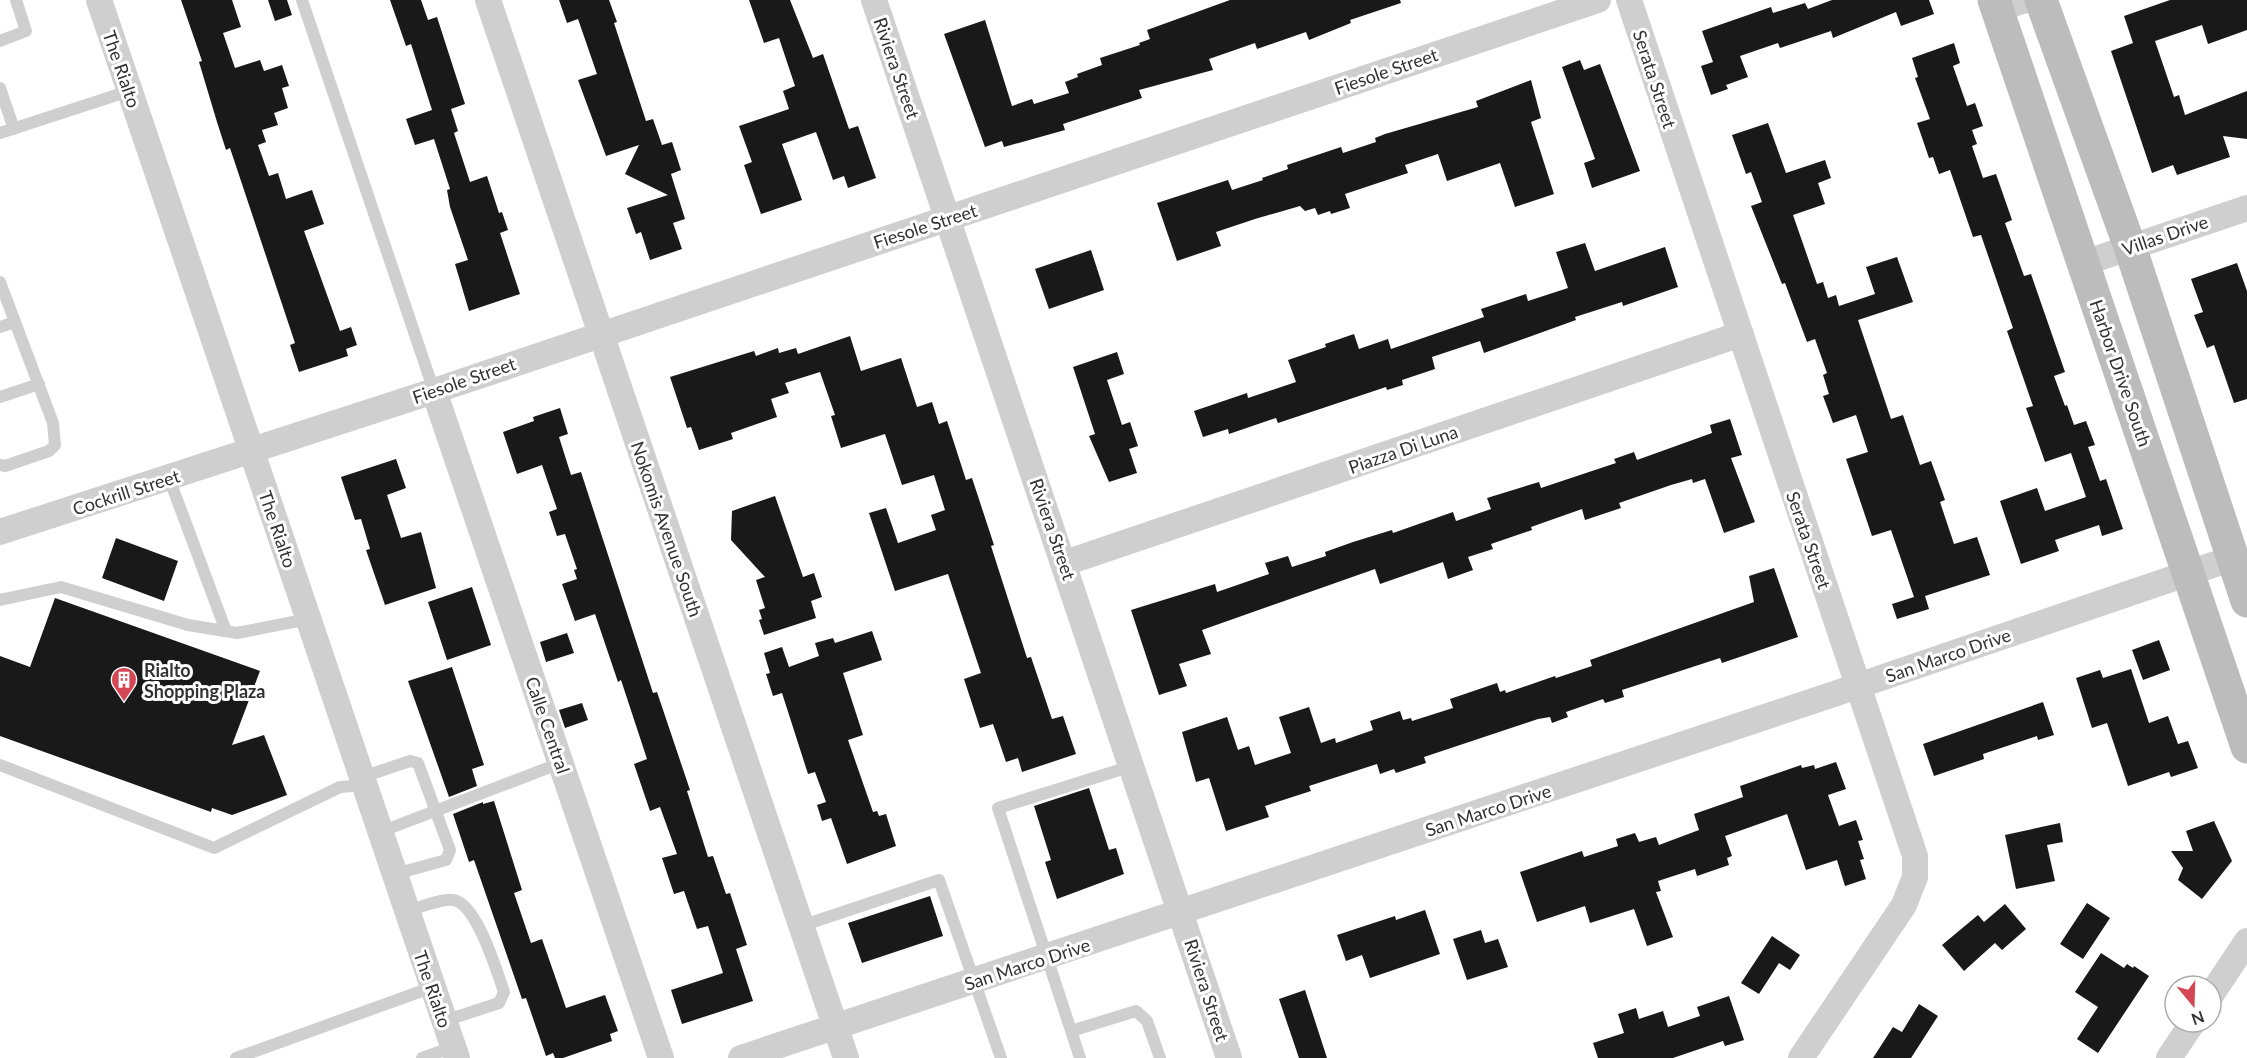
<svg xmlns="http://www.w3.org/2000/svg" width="2247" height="1058" font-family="Lato,sans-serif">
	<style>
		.building { fill: #191919 }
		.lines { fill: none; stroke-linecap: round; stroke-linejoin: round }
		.lane { stroke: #cfcfcf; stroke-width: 12 }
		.street { stroke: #cfcfcf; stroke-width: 26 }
		.secondary { stroke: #bcbcbc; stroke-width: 33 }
		.labels { text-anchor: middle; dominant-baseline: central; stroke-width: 6; stroke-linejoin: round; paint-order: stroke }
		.street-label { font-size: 18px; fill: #323232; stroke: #fff }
		.poi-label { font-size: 18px; font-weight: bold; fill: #323232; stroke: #fff; text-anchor: start }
	</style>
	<rect width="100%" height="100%" fill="#fff"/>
	<path class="building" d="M 181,0 L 232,0 L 241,27 L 223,33 L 235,68 L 260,60 L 264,71 L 282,65 L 289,86 L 282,88 L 288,108 L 274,113 L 278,125 L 262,130 L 266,142 L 258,145 L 269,176 L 278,173 L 286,199 L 312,190 L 324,224 L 304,231 L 340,331 L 351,327 L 357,345 L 346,349 L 348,356 L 299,372 L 290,345 L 295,343 L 230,148 L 226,150 L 217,122 L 199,62 L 202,61 Z
		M 268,0 L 287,0 L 292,15 L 275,21 Z
		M 390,0 L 421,0 L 428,20 L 437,17 L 465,104 L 451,109 L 458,131 L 454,133 L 470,182 L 487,176 L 499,213 L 502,212 L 508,230 L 500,233 L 520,294 L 469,311 L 455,264 L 468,260 L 450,207 L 447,190 L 450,189 L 434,139 L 415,145 L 406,119 L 432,110 L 411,44 L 406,46 Z
		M 559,0 L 609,0 L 617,22 L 614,23 L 646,121 L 653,119 L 662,145 L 672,142 L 681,170 L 671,174 L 685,219 L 673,223 L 682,249 L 650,260 L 641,232 L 636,234 L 627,208 L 668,195 L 625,174 L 639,145 L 606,156 L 578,80 L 597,74 L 578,19 L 567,23 Z
		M 749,0 L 790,0 L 813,58 L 823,54 L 849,129 L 858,126 L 876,178 L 848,188 L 844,176 L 833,180 L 816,132 L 782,144 L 802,200 L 761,214 L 744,165 L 752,162 L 739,126 L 789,109 L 783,91 L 795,86 L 779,38 L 764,43 Z
		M 1230,0 L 1400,0 L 1401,3 L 1350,20 L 1351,23 L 1309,40 L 1306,32 L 1257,49 L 1255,43 L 1209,59 L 1213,70 L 1139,90 L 1142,98 L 1063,124 L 1065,130 L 1004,147 L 1002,141 L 985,147 L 944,34 L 985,20 L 1012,106 L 1032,99 L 1034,104 L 1069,93 L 1065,82 L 1078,77 L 1077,74 L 1102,65 L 1100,58 L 1140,45 L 1139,43 L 1150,39 L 1147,30 Z
		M 1832,0 L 1929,0 L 1934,14 L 1901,26 L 1896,12 L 1833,38 L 1831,31 L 1780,48 L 1778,43 L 1740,56 L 1748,77 L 1726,85 L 1728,89 L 1711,95 L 1701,66 L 1713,62 L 1702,31 L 1771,7 L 1773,13 L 1805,3 L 1808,9 Z
		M 2170,0 L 2247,0 L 2247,30 L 2208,44 L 2202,25 L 2155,41 L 2174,97 L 2179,95 L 2185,115 L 2247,91 L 2247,139 L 2223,136 L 2230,157 L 2177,175 L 2173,165 L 2152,173 L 2111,51 L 2133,43 L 2124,16 Z
		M 1954,43 L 1960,63 L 1953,66 L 1967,106 L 1975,103 L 1983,126 L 1972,130 L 1977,144 L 1972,146 L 1983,178 L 1996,174 L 2012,220 L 2005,223 L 2024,276 L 2031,274 L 2065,372 L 2054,376 L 2065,406 L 2067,405 L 2074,425 L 2086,421 L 2095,445 L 2088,447 L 2100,481 L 2106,479 L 2123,529 L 2102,536 L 2099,525 L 2055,540 L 2059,551 L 2021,564 L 2000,501 L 2037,488 L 2045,511 L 2086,497 L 2071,453 L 2045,462 L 2026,408 L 2033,406 L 2007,331 L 2013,328 L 1981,235 L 1973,237 L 1950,170 L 1939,174 L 1933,157 L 1929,158 L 1917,123 L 1930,119 L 1915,78 L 1918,77 L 1912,58 Z
		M 1580,60 L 1584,70 L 1600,64 L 1640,171 L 1592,188 L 1584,163 L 1595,159 L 1562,67 Z
		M 1531,80 L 1541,118 L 1531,122 L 1554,194 L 1515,207 L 1500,163 L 1447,181 L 1438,154 L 1405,165 L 1408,173 L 1345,194 L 1350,208 L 1331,214 L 1330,211 L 1318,215 L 1315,208 L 1305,211 L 1300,206 L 1255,219 L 1216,232 L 1221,246 L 1177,261 L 1157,203 L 1228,180 L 1232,190 L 1263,180 L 1262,178 L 1288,169 L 1287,165 L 1341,147 L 1343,153 L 1376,142 L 1375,138 L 1385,134 L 1478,107 L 1476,101 Z
		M 1768,123 L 1786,173 L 1825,160 L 1831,178 L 1818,183 L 1825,204 L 1793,215 L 1817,284 L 1823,282 L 1828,298 L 1836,295 L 1839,306 L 1875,294 L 1866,267 L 1897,257 L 1913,302 L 1858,320 L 1891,419 L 1903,415 L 1920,465 L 1931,461 L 1945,500 L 1940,502 L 1954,544 L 1977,537 L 1990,575 L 1925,596 L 1929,609 L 1897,619 L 1892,604 L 1914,597 L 1891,530 L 1872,536 L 1846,459 L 1868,452 L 1856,415 L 1833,423 L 1823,396 L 1829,394 L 1823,375 L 1827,373 L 1815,339 L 1807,342 L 1785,283 L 1782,284 L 1751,206 L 1762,202 L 1751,172 L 1746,174 L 1732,135 Z
		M 1585,243 L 1595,271 L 1665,247 L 1678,287 L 1623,306 L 1622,302 L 1575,317 L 1576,320 L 1484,353 L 1480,341 L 1432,357 L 1435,369 L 1402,380 L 1403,385 L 1387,390 L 1386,387 L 1278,423 L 1276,418 L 1229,434 L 1228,429 L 1203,437 L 1194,411 L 1247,393 L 1248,398 L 1296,382 L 1288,360 L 1326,347 L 1325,344 L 1354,334 L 1359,349 L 1388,339 L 1391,349 L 1484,317 L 1481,309 L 1526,294 L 1528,301 L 1568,288 L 1556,252 Z
		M 1091,250 L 1104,290 L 1049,309 L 1035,269 Z
		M 2237,263 L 2247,291 L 2247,399 L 2234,403 L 2214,345 L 2207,348 L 2194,315 L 2203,312 L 2191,279 Z
		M 850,336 L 861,371 L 901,358 L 917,407 L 932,402 L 939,424 L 947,421 L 966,480 L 972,478 L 994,545 L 991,546 L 1027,658 L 1031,657 L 1052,719 L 1063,716 L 1076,754 L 1022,772 L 1018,758 L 1006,762 L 993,724 L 980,728 L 964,679 L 981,673 L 948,574 L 895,591 L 869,513 L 886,508 L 898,543 L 936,530 L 931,515 L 945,510 L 934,475 L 902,485 L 885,434 L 841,448 L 831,416 L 835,415 L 820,372 L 785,383 L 789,393 L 771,399 L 777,417 L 731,433 L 733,439 L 699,450 L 691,427 L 687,428 L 670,377 L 754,351 L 756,356 L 778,348 L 779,353 L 796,348 L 798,354 Z
		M 1117,352 L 1124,374 L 1107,380 L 1122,425 L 1130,422 L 1138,446 L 1129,449 L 1137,473 L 1109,482 L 1089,436 L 1095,434 L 1073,367 Z
		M 560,408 L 568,434 L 559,437 L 571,475 L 581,472 L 653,693 L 657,692 L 690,790 L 687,791 L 708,857 L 713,856 L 726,894 L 730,893 L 747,945 L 736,949 L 753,1001 L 682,1024 L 671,990 L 723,973 L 708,926 L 697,929 L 684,891 L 674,894 L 662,858 L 677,854 L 660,807 L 650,811 L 634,764 L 647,759 L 621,680 L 618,682 L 595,614 L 575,621 L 562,584 L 577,579 L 574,570 L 577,569 L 565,534 L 557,536 L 549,512 L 557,509 L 542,465 L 517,474 L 503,432 L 534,421 L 533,417 Z
		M 1730,419 L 1742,455 L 1731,458 L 1755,522 L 1724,533 L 1705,479 L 1693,483 L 1692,479 L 1671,485 L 1619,503 L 1621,508 L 1585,520 L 1582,509 L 1531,527 L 1532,530 L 1491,544 L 1493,549 L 1468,557 L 1473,570 L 1448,579 L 1443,562 L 1380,584 L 1375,569 L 1202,630 L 1211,654 L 1179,664 L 1187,686 L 1159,695 L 1131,610 L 1215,584 L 1217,592 L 1269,574 L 1265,563 L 1288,556 L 1292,567 L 1326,556 L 1325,552 L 1353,542 L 1392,530 L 1393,533 L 1453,512 L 1456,521 L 1491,509 L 1487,498 L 1539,482 L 1541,488 L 1616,463 L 1614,459 L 1634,452 L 1637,460 L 1712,433 L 1710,425 Z
		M 396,459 L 406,488 L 387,495 L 401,538 L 421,532 L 436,588 L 385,605 L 366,550 L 370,549 L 361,519 L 355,520 L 341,477 Z
		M 775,496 L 803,577 L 814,573 L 822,597 L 811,601 L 816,618 L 764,635 L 759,620 L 762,619 L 759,610 L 765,608 L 756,580 L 765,577 L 731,540 L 732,511 Z
		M 116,538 L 178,561 L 164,601 L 102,578 Z
		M 1774,568 L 1798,637 L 1722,663 L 1720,658 L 1622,690 L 1624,697 L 1605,703 L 1603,699 L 1566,712 L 1568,717 L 1552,723 L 1550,717 L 1538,719 L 1424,757 L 1426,763 L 1396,773 L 1394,769 L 1380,774 L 1377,764 L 1309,786 L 1311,791 L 1265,806 L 1269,817 L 1226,831 L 1209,778 L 1196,782 L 1182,732 L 1227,717 L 1238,750 L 1249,746 L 1255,765 L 1291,753 L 1279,717 L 1309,707 L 1321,743 L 1335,738 L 1336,743 L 1373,730 L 1370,721 L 1400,711 L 1403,720 L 1411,718 L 1412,721 L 1453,708 L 1450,699 L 1497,683 L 1500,692 L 1505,690 L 1506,693 L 1555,676 L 1556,678 L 1592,666 L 1590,660 L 1754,602 L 1749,576 Z
		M 472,587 L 491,645 L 447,660 L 428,602 Z
		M 55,598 L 260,671 L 232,745 L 264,735 L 287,795 L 232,815 L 212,808 L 211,812 L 0,736 L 0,656 L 30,667 Z
		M 872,631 L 882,660 L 843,673 L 863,735 L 848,740 L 873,812 L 877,811 L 879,816 L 886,814 L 896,846 L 847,864 L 831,818 L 822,821 L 817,805 L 826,802 L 815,772 L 808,774 L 782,693 L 773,696 L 766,674 L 770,673 L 764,653 L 782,647 L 789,667 L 819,656 L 815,643 L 833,638 L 835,643 Z
		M 567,633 L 574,653 L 546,662 L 540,642 Z
		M 2159,640 L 2170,670 L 2143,680 L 2132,650 Z
		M 452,667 L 484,765 L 472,769 L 477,786 L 449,797 L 408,681 Z
		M 2131,669 L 2149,723 L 2168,716 L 2178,744 L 2188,741 L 2198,768 L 2171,777 L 2169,772 L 2128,786 L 2107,723 L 2092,728 L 2076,678 L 2100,670 L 2103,678 Z
		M 2043,702 L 2054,735 L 2038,740 L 2037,736 L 1983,754 L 1984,759 L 1934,776 L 1923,744 Z
		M 582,703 L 588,720 L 565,728 L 559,710 Z
		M 1836,762 L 1846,789 L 1828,795 L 1839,826 L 1856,820 L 1863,840 L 1858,841 L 1864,859 L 1860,860 L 1866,879 L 1845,886 L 1837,860 L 1806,870 L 1787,814 L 1725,836 L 1732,856 L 1727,858 L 1729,865 L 1697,876 L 1695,869 L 1658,881 L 1661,891 L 1656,892 L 1673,937 L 1647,946 L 1634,909 L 1590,923 L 1585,906 L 1537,922 L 1520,872 L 1582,851 L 1584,857 L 1618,846 L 1616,839 L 1635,833 L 1639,842 L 1656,837 L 1659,845 L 1699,830 L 1694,814 L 1743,797 L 1740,786 L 1801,765 L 1802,768 L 1814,765 L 1815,769 Z
		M 1089,788 L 1109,850 L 1116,848 L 1124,874 L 1057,899 L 1045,862 L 1051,860 L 1034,806 Z
		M 494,801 L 522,890 L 514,893 L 531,943 L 542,939 L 566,1008 L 605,995 L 618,1031 L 610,1034 L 612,1041 L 563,1058 L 555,1058 L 553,1053 L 546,1056 L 526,998 L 522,999 L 474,860 L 469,862 L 453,814 L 483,802 L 483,804 Z
		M 2214,821 L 2232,861 L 2202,899 L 2178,880 L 2183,868 L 2171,851 L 2193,851 L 2186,831 Z
		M 2060,823 L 2063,842 L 2047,845 L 2055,881 L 2016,889 L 2005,835 Z
		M 930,896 L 943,936 L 862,963 L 848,923 Z
		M 2087,903 L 2110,918 L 2083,959 L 2060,944 Z
		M 2005,904 L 2026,929 L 2002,950 L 1995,943 L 1964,971 L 1942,945 L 1978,915 L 1984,922 Z
		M 1425,910 L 1440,954 L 1370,978 L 1362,955 L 1346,961 L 1337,935 L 1395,916 L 1396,920 Z
		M 1481,930 L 1485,943 L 1498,939 L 1508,967 L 1467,980 L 1453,939 Z
		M 1772,936 L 1800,955 L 1790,970 L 1779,963 L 1759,994 L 1741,983 Z
		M 2101,953 L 2124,968 L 2127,964 L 2133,968 L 2134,966 L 2149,976 L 2098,1053 L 2077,1039 L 2098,1007 L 2075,992 Z
		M 1305,990 L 1327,1058 L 1299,1058 L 1279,999 Z
		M 1729,996 L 1744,1040 L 1725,1046 L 1723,1041 L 1673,1058 L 1598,1058 L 1593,1043 L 1624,1033 L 1618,1014 L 1636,1008 L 1639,1019 L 1663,1011 L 1668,1027 L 1700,1016 L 1697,1007 Z
		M 1919,1004 L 1938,1016 L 1911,1058 L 1873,1058 L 1893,1027 L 1902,1032 Z"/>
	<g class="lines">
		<path class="lane" d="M 302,0 L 434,391
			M 0,41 L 26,31 L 16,0
			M 0,88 L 14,129
			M 0,133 L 129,91
			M 0,282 L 53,423 L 55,445 L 49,451 L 5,466 L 0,465
			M 0,327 L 15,322
			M 0,397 L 39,384
			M 169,478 L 226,631
			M 0,600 L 61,587 L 188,625 L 237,633 L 309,619
			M 0,765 L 214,848 L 340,787 L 365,785
			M 362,777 L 410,761 L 418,763 L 450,850 L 446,860 L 395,874
			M 380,832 L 561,763
			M 407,911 C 418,908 443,898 453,900 C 477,903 497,972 504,992 L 499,1003 L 444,1021
			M 801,926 L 939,880 L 1001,1058
			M 1071,1031 L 1136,1011 L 1147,1021 L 1160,1058
			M 236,1058 L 433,987
			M 422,1058 L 453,1047
			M 1080,1058 L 998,808 L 1132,766"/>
		<path class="street" d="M 99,0 L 457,1058
			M 488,0 L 846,1058
			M 874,0 L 1229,1058
			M 1629,0 L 1915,856 L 1915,877 L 1904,905 L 1801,1058
			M 1997,9 L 2025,0
			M 2084,263 L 2247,208
			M 434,391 L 661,1058
			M 0,532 L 434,391 L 1598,0
			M 1065,563 L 1741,334
			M 2211,995 L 2247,941
			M 741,1058 L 1834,694 L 2233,558
			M 2169,1058 L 2193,1022"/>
		<path class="secondary" d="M 1994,0 L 2247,747
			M 2041,0 L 2130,247 L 2247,601"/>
	</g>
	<defs>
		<symbol id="building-pin" viewBox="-11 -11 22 30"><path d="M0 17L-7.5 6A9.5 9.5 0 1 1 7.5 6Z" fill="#d54755" stroke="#fff"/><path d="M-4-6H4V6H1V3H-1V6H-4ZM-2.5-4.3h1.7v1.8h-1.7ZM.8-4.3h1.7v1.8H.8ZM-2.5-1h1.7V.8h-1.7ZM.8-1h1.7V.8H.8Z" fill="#fff"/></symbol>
	</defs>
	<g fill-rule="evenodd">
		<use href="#building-pin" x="109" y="665" width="30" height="40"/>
	</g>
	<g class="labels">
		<g class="street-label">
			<text transform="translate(897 68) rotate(71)">Riviera Street</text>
			<text transform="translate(122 69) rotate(71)">The Rialto</text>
			<text transform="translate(1386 71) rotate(-19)">Fiesole Street</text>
			<text transform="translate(1655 79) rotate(72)">Serata Street</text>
			<text transform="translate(925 226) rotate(-18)">Fiesole Street</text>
			<text transform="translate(2165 235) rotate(-19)">Villas Drive</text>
			<text transform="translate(2121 373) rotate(71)">Harbor Drive South</text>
			<text transform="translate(464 380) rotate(-19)">Fiesole Street</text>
			<text transform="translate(1403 449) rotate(-19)">Piazza Di Luna</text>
			<text transform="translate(126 492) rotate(-18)">Cockrill Street</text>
			<text transform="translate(278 529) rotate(71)">The Rialto</text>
			<text transform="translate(667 529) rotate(71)">Nokomis Avenue South</text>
			<text transform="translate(1053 529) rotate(71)">Riviera Street</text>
			<text transform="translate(1809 540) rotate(71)">Serata Street</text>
			<text transform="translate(1948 655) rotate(-19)">San Marco Drive</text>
			<text transform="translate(548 725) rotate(71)">Calle Central</text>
			<text transform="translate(1488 810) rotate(-18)">San Marco Drive</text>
			<text transform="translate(1027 964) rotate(-18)">San Marco Drive</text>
			<text transform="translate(433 989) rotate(71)">The Rialto</text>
			<text transform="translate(1207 990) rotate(72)">Riviera Street</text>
		</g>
		<g class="poi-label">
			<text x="144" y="670">Rialto<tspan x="144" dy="21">Shopping Plaza</tspan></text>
		</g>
	</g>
	<g transform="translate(2193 1004) rotate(161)"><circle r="28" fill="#ffffff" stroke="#adadad" stroke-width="1.5"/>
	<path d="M0-4.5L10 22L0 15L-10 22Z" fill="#d54755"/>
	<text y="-9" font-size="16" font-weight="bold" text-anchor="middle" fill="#323232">N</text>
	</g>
</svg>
